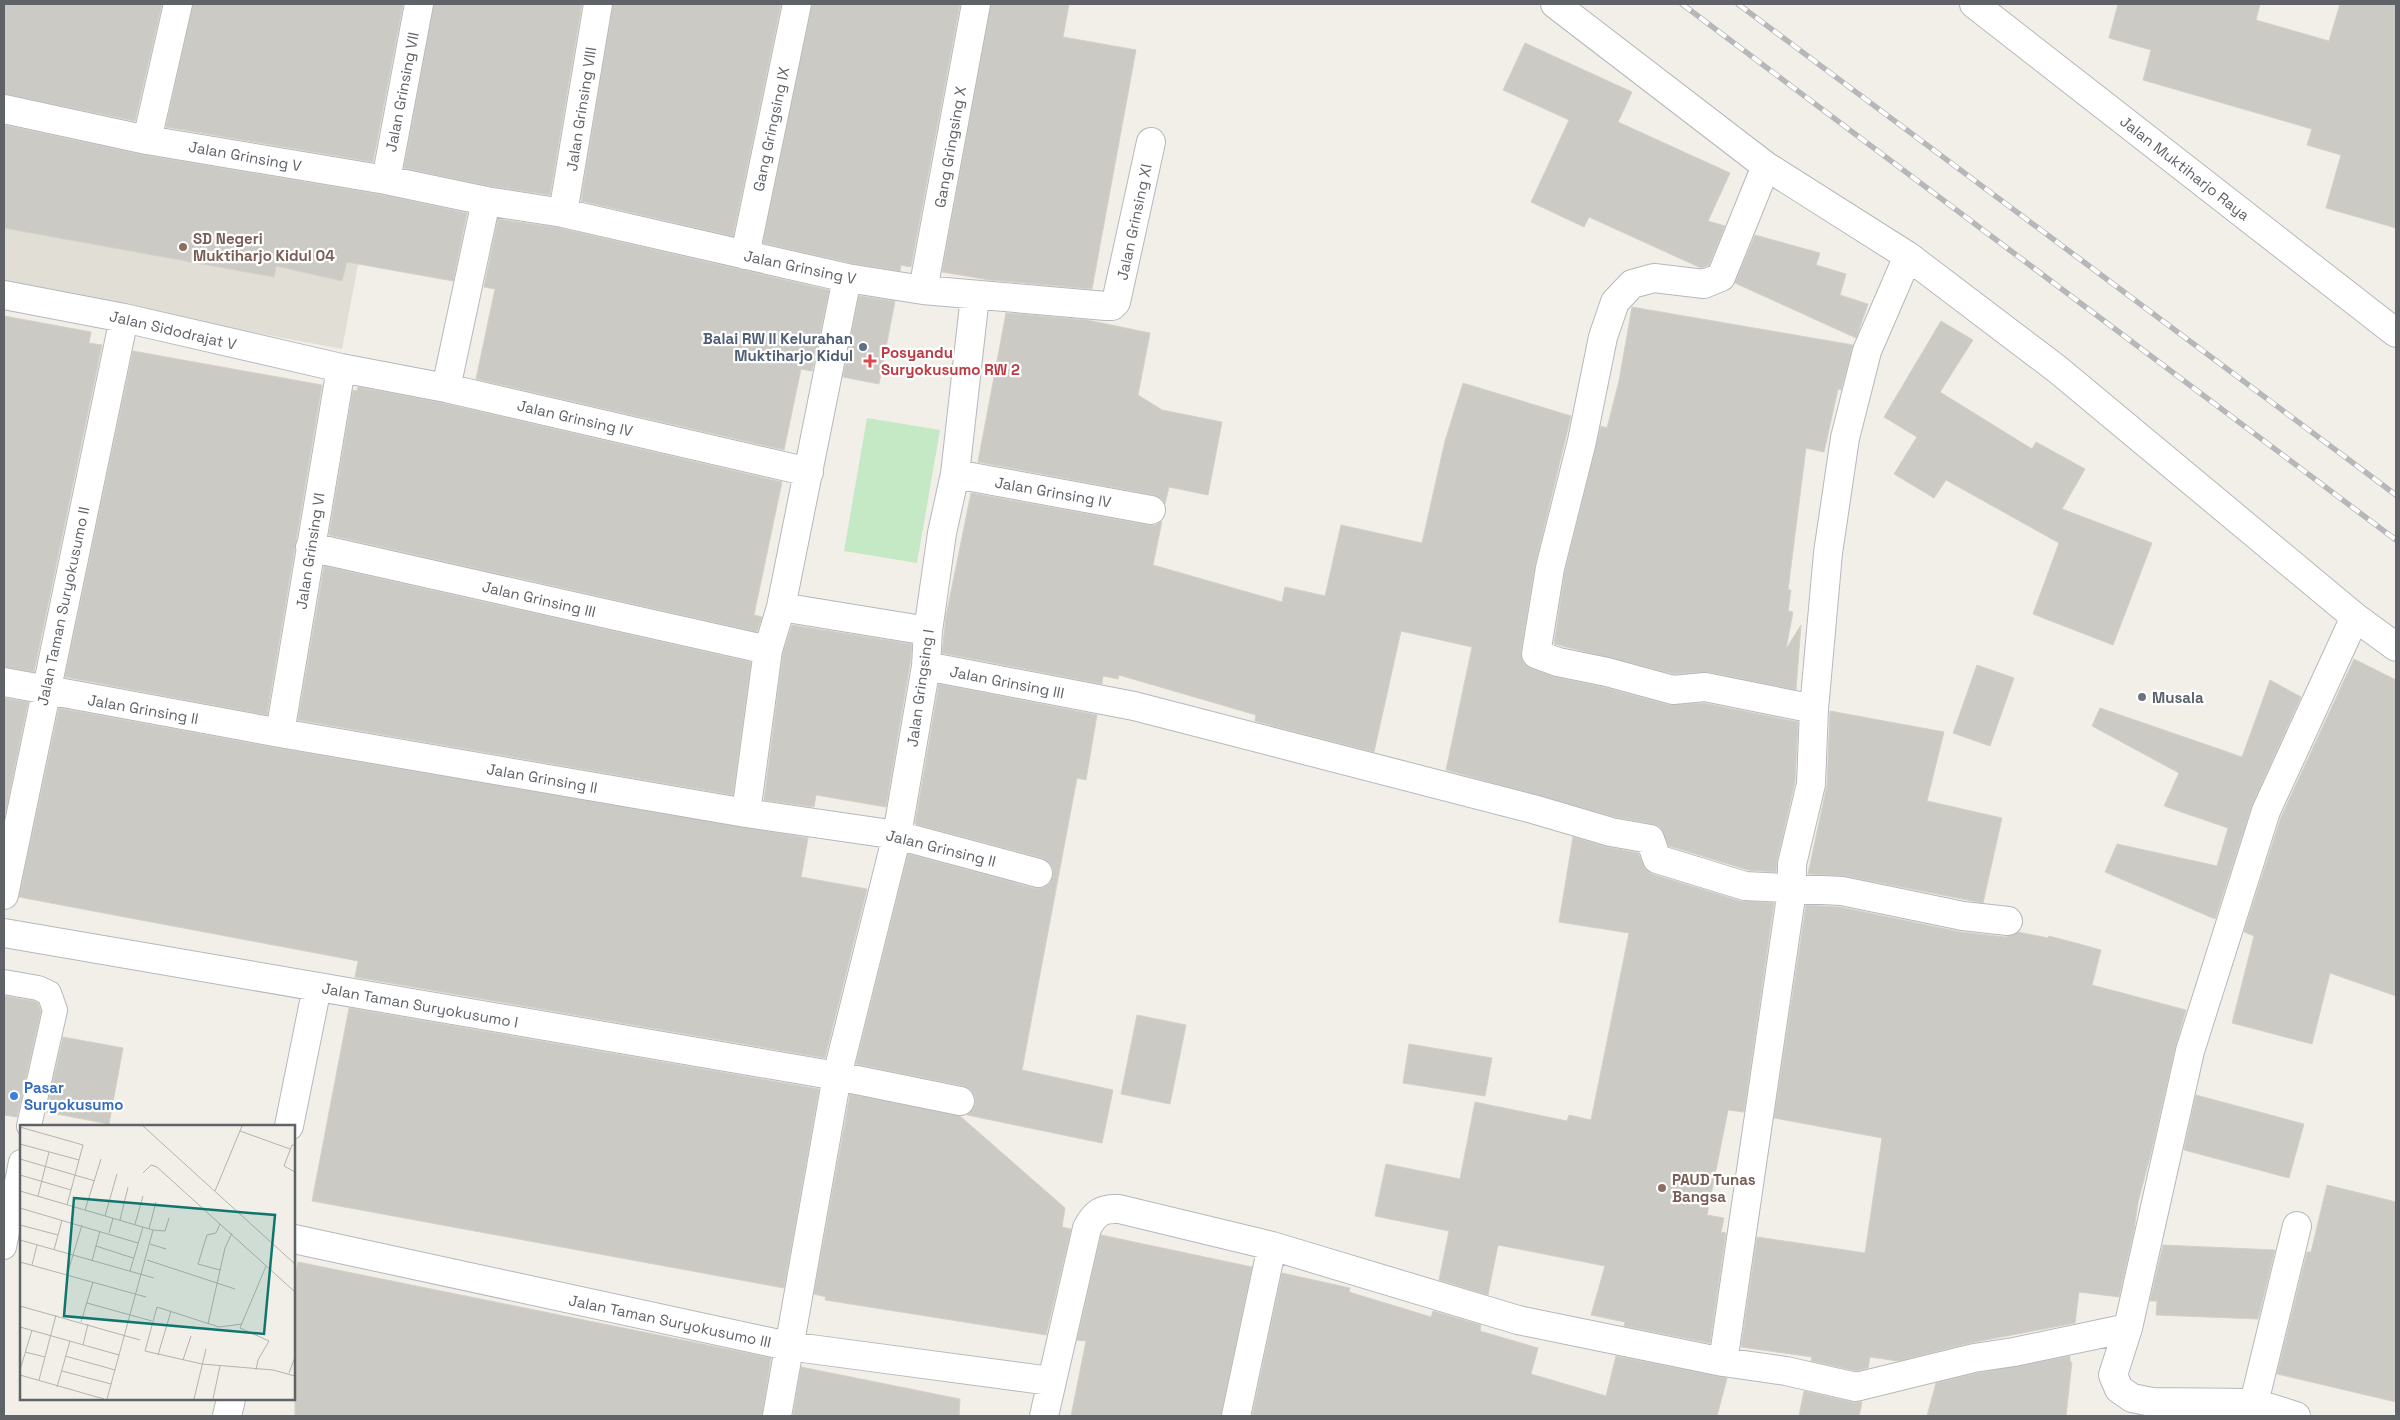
<svg xmlns="http://www.w3.org/2000/svg" width="2400" height="1420" font-family="'Space Grotesk',sans-serif">
	<style>
		.education { fill: #e1ded6 }
		.green { fill: #c5e8c5 }
		.building { fill: #cccac5; stroke: #d6d1c6 }
		.lines { fill: none; stroke-linecap: round; stroke-linejoin: round }
		.service-casing { stroke: #b5b8bc; stroke-width: 26 }
		.minor-casing { stroke: #b5b8bc; stroke-width: 30 }
		.tertiary-casing { stroke: #b5b8bc; stroke-width: 30 }
		.service { stroke: #fff; stroke-width: 24 }
		.minor { stroke: #fff; stroke-width: 28 }
		.tertiary { stroke: #fff; stroke-width: 28 }
		.rail-casing { stroke: #b6b7b8; stroke-width: 5.5 }
		.rail { stroke: #fff; stroke-width: 4; stroke-dasharray: 11; stroke-linecap: butt }
		.education-dot { fill: #8d6e63; stroke: #fff; stroke-width: 2 }
		.service-dot { fill: #5c6f8a; stroke: #fff; stroke-width: 2 }
		.health-dot { fill: #e0444e; stroke: #fff; stroke-width: 2 }
		.worship-dot { fill: #6b7280; stroke: #fff; stroke-width: 2 }
		.shop-dot { fill: #3f7fe0; stroke: #fff; stroke-width: 2 }
		.labels { text-anchor: middle; dominant-baseline: central; stroke-width: 4.5; stroke-linejoin: round; paint-order: stroke }
		.street-label { font-size: 15px; fill: #5f6368; stroke: #fff }
		.education-label { font-size: 15px; font-weight: bold; fill: #785e54; stroke: #fff; text-anchor: start }
		.service-label { font-size: 15px; font-weight: bold; fill: #4e5e75; stroke: #fff; text-anchor: end }
		.health-label { font-size: 15px; font-weight: bold; fill: #be3a42; stroke: #fff; text-anchor: start }
		.worship-label { font-size: 15px; font-weight: bold; fill: #5b616d; stroke: #fff; text-anchor: start }
		.shop-label { font-size: 15px; font-weight: bold; fill: #366cbe; stroke: #fff; text-anchor: start }
		.inset-road { fill: none; stroke: #b3b3b1; stroke-width: 1 }
		.view { fill: #0f766e; fill-opacity: 0.15; stroke: #0f766e; stroke-width: 2.5 }
		.inset-edge { fill: none; stroke: #5f6368; stroke-width: 2.5 }
	</style>
	<rect width="100%" height="100%" fill="#f1efe8"/>
	<path class="education" d="M 4,138 L 369,207 L 342,349 L 4,286 Z"/>
	<path class="green" d="M 867,418 L 940,430 L 917,563 L 844,551 Z"/>
	<path class="building" d="M 4,4 L 162,4 L 135,121 L 4,94 Z
		M 193,4 L 403,4 L 373,162 L 166,127 Z
		M 434,4 L 582,4 L 550,195 L 489,186 L 404,168 Z
		M 613,4 L 781,4 L 733,236 L 581,201 Z
		M 812,4 L 960,4 L 911,267 L 901,265 L 900,271 L 850,263 L 763,243 Z
		M 991,4 L 1069,4 L 1063,37 L 1136,50 L 1092,289 L 990,280 L 942,272 Z
		M 2118,4 L 2260,4 L 2256,20 L 2329,41 L 2340,4 L 2396,4 L 2396,228 L 2326,208 L 2341,155 L 2307,145 L 2312,129 L 2143,80 L 2151,50 L 2109,38 Z
		M 1525,43 L 1632,92 L 1618,122 L 1730,173 L 1708,221 L 1725,226 L 1709,265 L 1701,268 L 1589,217 L 1584,227 L 1531,202 L 1569,120 L 1503,90 Z
		M 4,125 L 144,155 L 383,195 L 467,213 L 453,281 L 347,262 L 342,281 L 276,266 L 274,277 L 4,228 Z
		M 498,219 L 560,228 L 829,290 L 812,371 L 801,369 L 784,450 L 476,379 L 495,289 L 484,287 Z
		M 1755,235 L 1820,253 L 1816,265 L 1846,274 L 1840,295 L 1868,304 L 1856,338 L 1735,283 Z
		M 859,296 L 895,301 L 879,384 L 843,377 Z
		M 1632,307 L 1853,345 L 1841,390 L 1838,389 L 1824,452 L 1806,448 L 1788,590 L 1791,590 L 1788,611 L 1793,612 L 1786,649 L 1801,625 L 1796,690 L 1708,672 L 1674,674 L 1554,644 L 1565,571 L 1601,426 L 1607,428 L 1619,381 Z
		M 1006,313 L 1087,320 L 1150,333 L 1138,395 L 1162,410 L 1222,422 L 1208,495 L 1169,487 L 1165,504 L 1161,498 L 1154,495 L 978,462 Z
		M 4,316 L 91,332 L 89,343 L 102,345 L 34,672 L 4,667 Z
		M 1941,321 L 1973,340 L 1940,392 L 2032,449 L 2036,442 L 2085,469 L 2062,509 L 2152,543 L 2113,645 L 2033,614 L 2059,543 L 1946,480 L 1934,498 L 1894,474 L 1917,437 L 1884,417 Z
		M 133,351 L 322,385 L 267,715 L 65,677 Z
		M 1463,383 L 1571,416 L 1535,565 L 1521,651 L 1524,664 L 1555,677 L 1603,687 L 1669,705 L 1704,703 L 1798,722 L 1795,782 L 1777,860 L 1776,872 L 1748,870 L 1669,846 L 1660,827 L 1653,824 L 1615,817 L 1446,770 L 1472,647 L 1401,631 L 1374,752 L 1255,721 L 1256,715 L 1119,675 L 1118,679 L 1103,676 L 1102,684 L 942,653 L 946,616 L 971,493 L 1148,525 L 1156,525 L 1162,521 L 1153,565 L 1282,602 L 1285,587 L 1325,596 L 1341,525 L 1422,543 L 1445,441 Z
		M 358,387 L 443,403 L 782,482 L 754,615 L 762,617 L 757,632 L 329,535 L 353,390 L 357,391 Z
		M 324,566 L 751,662 L 733,795 L 298,720 Z
		M 792,625 L 912,644 L 910,664 L 886,807 L 816,795 L 814,807 L 764,800 L 783,653 Z
		M 2354,659 L 2396,680 L 2396,996 L 2330,973 L 2312,1044 L 2232,1023 L 2254,936 L 2244,932 L 2281,817 Z
		M 1977,665 L 2014,678 L 1990,746 L 1953,733 Z
		M 2270,680 L 2301,697 L 2252,805 L 2215,919 L 2105,872 L 2117,844 L 2217,866 L 2228,828 L 2164,806 L 2179,773 L 2092,726 L 2100,708 L 2242,757 Z
		M 939,684 L 1097,715 L 1086,780 L 1077,778 L 1022,1070 L 1113,1090 L 1102,1143 L 967,1115 L 975,1105 L 975,1097 L 971,1090 L 964,1086 L 856,1064 L 908,854 L 1034,888 L 1042,888 L 1049,884 L 1053,877 L 1053,869 L 1049,862 L 1042,858 L 915,824 Z
		M 4,698 L 28,702 L 4,819 Z
		M 59,708 L 277,748 L 808,838 L 801,877 L 867,889 L 825,1058 L 355,977 L 358,961 L 19,897 Z
		M 1830,711 L 1944,732 L 1927,801 L 2002,818 L 1983,903 L 1845,876 L 1808,874 L 1827,785 Z
		M 1573,837 L 1607,847 L 1638,853 L 1646,870 L 1652,874 L 1740,901 L 1774,903 L 1744,1112 L 1728,1110 L 1707,1215 L 1724,1218 L 1721,1232 L 1726,1233 L 1710,1343 L 1624,1326 L 1625,1322 L 1591,1315 L 1605,1266 L 1498,1245 L 1488,1295 L 1439,1280 L 1449,1231 L 1375,1216 L 1386,1164 L 1460,1179 L 1475,1102 L 1567,1121 L 1569,1115 L 1591,1120 L 1629,933 L 1559,922 Z
		M 1806,905 L 1840,907 L 1961,932 L 2006,937 L 2018,932 L 2048,938 L 2049,936 L 2072,942 L 2101,950 L 2092,985 L 2186,1010 L 2175,1048 L 2151,1153 L 2138,1202 L 2134,1230 L 2119,1297 L 2079,1292 L 2075,1323 L 1970,1343 L 1898,1361 L 1870,1357 L 1868,1368 L 1856,1371 L 1811,1361 L 1812,1357 L 1741,1347 L 1757,1237 L 1865,1253 L 1882,1138 L 1774,1118 Z
		M 4,996 L 34,1001 L 38,1003 L 41,1011 L 17,1117 L 4,1115 Z
		M 349,1008 L 819,1089 L 784,1288 L 312,1201 Z
		M 1137,1015 L 1186,1025 L 1170,1104 L 1121,1094 Z
		M 63,1037 L 123,1048 L 109,1124 L 46,1112 Z
		M 1409,1044 L 1492,1058 L 1485,1096 L 1403,1083 Z
		M 850,1094 L 960,1116 L 1065,1208 L 1062,1227 L 1071,1229 L 1046,1335 L 825,1300 L 826,1297 L 814,1294 Z
		M 2196,1095 L 2304,1124 L 2289,1178 L 2184,1150 Z
		M 2327,1185 L 2396,1202 L 2396,1402 L 2277,1374 L 2307,1252 L 2311,1252 Z
		M 1101,1235 L 1252,1267 L 1221,1416 L 1071,1416 L 1086,1341 L 1077,1340 Z
		M 2163,1245 L 2275,1250 L 2258,1319 L 2156,1315 L 2157,1301 L 2150,1301 Z
		M 298,1262 L 771,1358 L 762,1416 L 295,1416 L 294,1281 Z
		M 1282,1273 L 1350,1288 L 1349,1292 L 1431,1317 L 1433,1311 L 1481,1325 L 1480,1331 L 1538,1348 L 1531,1374 L 1606,1396 L 1616,1356 L 1727,1378 L 1717,1416 L 1252,1416 Z
		M 2070,1356 L 2070,1362 L 2072,1362 L 2066,1416 L 1927,1416 L 1936,1383 L 1977,1373 Z
		M 801,1367 L 960,1399 L 959,1416 L 793,1416 Z
		M 1804,1391 L 1853,1402 L 1862,1402 L 1859,1416 L 1799,1416 Z"/>
	<g class="lines">
		<defs>
			<path id="service" d="M 4,982 L 38,988 L 49,993 L 55,1010 L 29,1126
				M 4,1247 L 21,1162"/>
			<path id="minor" d="M 1555,4 L 1766,166 L 1908,256 L 2057,369 L 2355,617 L 2396,647
				M 4,109 L 147,140 L 386,180 L 486,201 L 563,213 L 847,278 L 923,290 L 1106,306 L 1112,306 L 1116,302 L 1151,142
				M 147,140 L 178,4
				M 1766,166 L 1721,277 L 1704,284 L 1654,278 L 1632,284 L 1615,302 L 1603,337 L 1582,441 L 1550,568 L 1536,654 L 1558,662 L 1607,672 L 1673,690 L 1705,687 L 1814,709
				M 386,180 L 419,4
				M 563,213 L 598,4
				M 745,255 L 797,4
				M 923,290 L 976,4
				M 4,295 L 124,318 L 341,368 L 446,388 L 809,472
				M 446,388 L 486,201
				M 955,474 L 1151,510
				M 310,547 L 768,650
				M 781,607 L 928,631
				M 926,666 L 1134,706 L 1533,809 L 1611,832 L 1650,839 L 1657,859 L 1745,886 L 1842,891 L 1963,916 L 2008,921
				M 4,682 L 280,733 L 746,813 L 897,835 L 1038,873
				M 280,733 L 341,368
				M 746,813 L 768,650 L 781,607 L 847,278
				M 4,895 L 124,318
				M 4,933 L 837,1076 L 960,1101
				M 289,1126 L 317,987
				M 294,1239 L 788,1346 L 1051,1381
				M 1723,1362 L 1792,890 L 1792,864 L 1811,784 L 1814,709 L 1828,553 L 1845,438 L 1867,351 L 1908,256
				M 2254,1403 L 2297,1226
				M 227,1416 L 231,1399
				M 777,1416 L 837,1076 L 897,835 L 926,666 L 928,631 L 942,533 L 955,474 L 975,296
				M 1044,1416 L 1087,1228 C 1095,1213 1102,1208 1119,1209 L 1272,1246 L 1518,1320 L 1723,1362 L 1786,1371 L 1856,1387 L 1974,1358 L 2014,1352 L 2128,1328
				M 1236,1416 L 1272,1246
				M 2296,1416 L 2254,1403 L 2152,1402 L 2132,1398 L 2119,1389 L 2113,1375 L 2128,1328 L 2190,1051 L 2266,811 L 2355,617"/>
			<path id="tertiary" d="M 1974,4 L 2396,333"/>
		</defs>
		<use href="#service" class="service-casing"/>
		<use href="#minor" class="minor-casing"/>
		<use href="#tertiary" class="tertiary-casing"/>
		<use href="#service" class="service"/>
		<use href="#minor" class="minor"/>
		<use href="#tertiary" class="tertiary"/>
		<defs>
			<path id="rail" d="M 1682,4 L 2396,540
				M 1738,4 L 2396,495"/>
		</defs>
		<use href="#rail" class="rail-casing"/>
		<use href="#rail" class="rail"/>
	</g>
	<g class="education-dot">
		<circle cx="183" cy="247" r="5"/>
		<circle cx="1662" cy="1188" r="5"/>
	</g>
	<circle class="service-dot" cx="863" cy="347" r="5"/>
	<path class="health-dot" d="M867.5 353.5h5v5h5v5h-5v5h-5v-5h-5v-5h5z"/>
	<circle class="worship-dot" cx="2142" cy="697" r="5"/>
	<circle class="shop-dot" cx="14" cy="1096" r="5"/>
	<g class="labels">
		<g class="street-label">
			<text transform="translate(402 92) rotate(-79)">Jalan Grinsing VII</text>
			<text transform="translate(581 109) rotate(-81)">Jalan Grinsing VIII</text>
			<text transform="translate(771 129) rotate(-78)">Gang Gringsing IX</text>
			<text transform="translate(950 147) rotate(-80)">Gang Gringsing X</text>
			<text transform="translate(245 156) rotate(10)">Jalan Grinsing V</text>
			<text transform="translate(2185 168) rotate(38)">Jalan Muktiharjo Raya</text>
			<text transform="translate(1134 222) rotate(-78)">Jalan Grinsing XI</text>
			<text transform="translate(800 267) rotate(12)">Jalan Grinsing V</text>
			<text transform="translate(173 330) rotate(13)">Jalan Sidodrajat V</text>
			<text transform="translate(575 418) rotate(13)">Jalan Grinsing IV</text>
			<text transform="translate(1053 492) rotate(10)">Jalan Grinsing IV</text>
			<text transform="translate(310 551) rotate(-81)">Jalan Grinsing VI</text>
			<text transform="translate(539 599) rotate(13)">Jalan Grinsing III</text>
			<text transform="translate(63 606) rotate(-78)">Jalan Taman Suryokusumo II</text>
			<text transform="translate(1007 682) rotate(11)">Jalan Grinsing III</text>
			<text transform="translate(920 688) rotate(-82)">Jalan Gringsing I</text>
			<text transform="translate(143 709) rotate(10)">Jalan Grinsing II</text>
			<text transform="translate(542 778) rotate(10)">Jalan Grinsing II</text>
			<text transform="translate(941 848) rotate(14)">Jalan Grinsing II</text>
			<text transform="translate(420 1005) rotate(10)">Jalan Taman Suryokusumo I</text>
			<text transform="translate(670 1321) rotate(12)">Jalan Taman Suryokusumo III</text>
		</g>
		<g class="education-label">
			<text x="193" y="238">SD Negeri<tspan x="193" dy="17">Muktiharjo Kidul 04</tspan></text>
			<text x="1672" y="1179">PAUD Tunas<tspan x="1672" dy="17">Bangsa</tspan></text>
		</g>
		<g class="service-label">
			<text x="853" y="338">Balai RW II Kelurahan<tspan x="853" dy="17">Muktiharjo Kidul</tspan></text>
		</g>
		<g class="health-label">
			<text x="881" y="352">Posyandu<tspan x="881" dy="17">Suryokusumo RW 2</tspan></text>
		</g>
		<g class="worship-label">
			<text x="2152" y="697">Musala</text>
		</g>
		<g class="shop-label">
			<text x="24" y="1087">Pasar<tspan x="24" dy="17">Suryokusumo</tspan></text>
		</g>
	</g>
	<g transform="translate(20 1125)">
		<rect width="275" height="275" fill="#f1efe8"/>
		<path class="inset-road" d="M 123,1 L 275,139M 0,2 L 63,20 L 47,80M 220,6 L 270,24M 0,19 L 59,35M 275,20 L 272,20 L 264,41 L 275,47M 0,34 L 75,56M 123,48 L 131,40 L 137,42 L 275,167M 0,50 L 51,65M 0,66 L 133,105 L 145,106 L 149,93M 195,66 L 222,1M 18,71 L 29,27M 0,83 L 118,118M 65,85 L 81,34M 85,91 L 97,49M 100,95 L 108,62M 115,99 L 123,71M 200,99 L 196,108 L 187,110 L 178,139 L 200,145M 0,100 L 38,110M 129,104 L 136,77M 89,108 L 93,93M 0,115 L 134,153M 130,119 L 146,124M 76,121 L 113,133M 34,125 L 42,95M 127,135 L 215,164M 72,136 L 80,106M 0,137 L 126,172M 12,140 L 17,120M 110,146 L 123,102M 47,150 L 62,100M 67,178 L 132,196M 0,181 L 120,215M 61,197 L 73,157M 188,199 L 205,123 L 212,108M 222,199 L 199,202 L 137,182 L 125,226 L 182,239 L 253,245 L 275,251M 0,202 L 99,230M 63,220 L 68,199M 5,227 L 25,232M 138,230 L 151,186M 45,231 L 95,245M 163,235 L 171,211M 0,245 L 12,205M 236,245 L 238,235 L 249,216 L 220,203 L 246,141M 42,246 L 91,259M 269,248 L 275,232M 0,250 L 84,274M 19,255 L 36,190M 37,262 L 50,216M 87,274 L 133,105M 174,274 L 186,224M 193,274 L 200,241"/>
		<path class="view" d="M 54,73 L 255,90 L 244,209 L 44,191 Z"/>
		<rect width="275" height="275" class="inset-edge"/>
	</g>
	<rect width="2400" height="1420" fill="none" stroke="#5f6368" stroke-width="10"/>
</svg>
